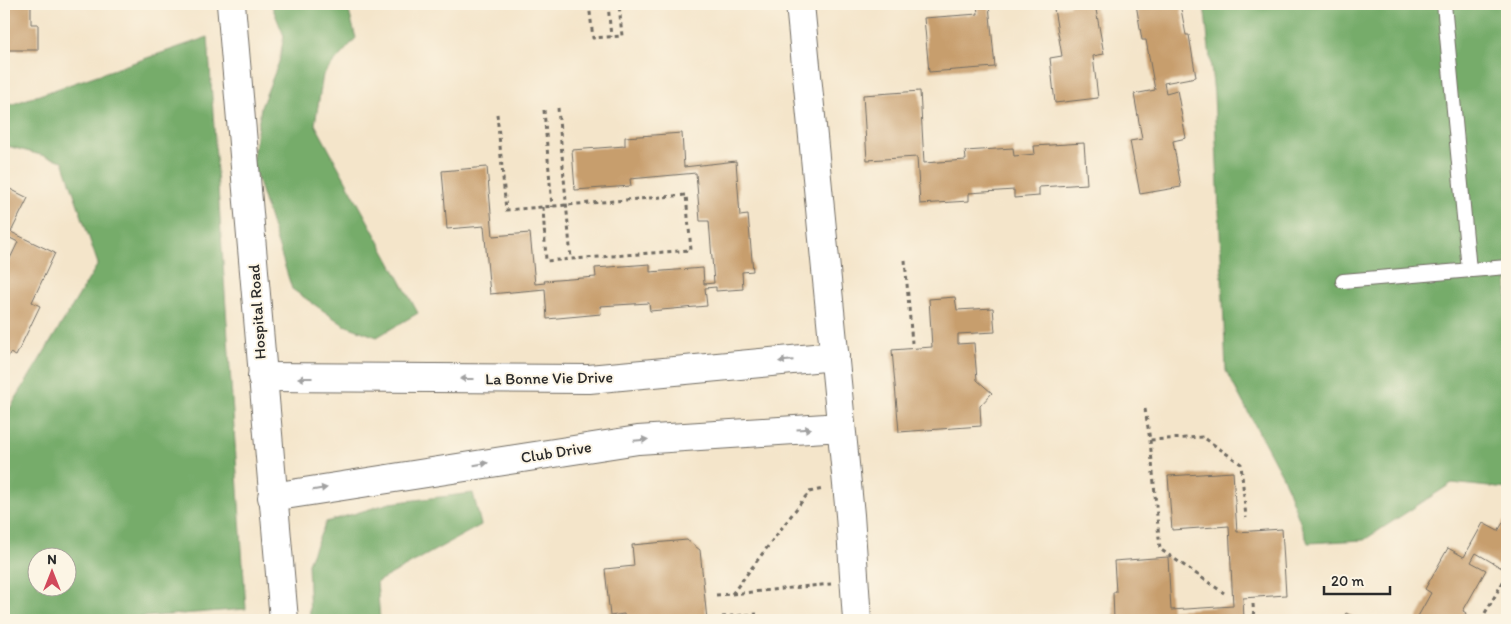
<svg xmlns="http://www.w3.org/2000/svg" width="1511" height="624" font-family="Itim,sans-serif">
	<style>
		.forest { fill: #76ac6a; stroke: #506c4a; fill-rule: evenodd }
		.building { fill: #c79e6d }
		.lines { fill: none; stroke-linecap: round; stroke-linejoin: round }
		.lane-casing { stroke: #716c63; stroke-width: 16 }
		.street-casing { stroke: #716c63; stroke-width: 30 }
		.secondary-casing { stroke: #716c63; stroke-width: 30 }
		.path { stroke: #716c63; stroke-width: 3; stroke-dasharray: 4 4; stroke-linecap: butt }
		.lane { stroke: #fff; stroke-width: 14 }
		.street { stroke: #fff; stroke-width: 28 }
		.secondary { stroke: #fff; stroke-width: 28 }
		.oneway { fill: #a0a0a0 }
		.labels { text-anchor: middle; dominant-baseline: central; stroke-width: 4; stroke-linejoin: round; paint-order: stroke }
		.street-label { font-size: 16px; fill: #2b2b2b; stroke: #fcf5e5 }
	</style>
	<rect width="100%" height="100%" fill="#fcf5e5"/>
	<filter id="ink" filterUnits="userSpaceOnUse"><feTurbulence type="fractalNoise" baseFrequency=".02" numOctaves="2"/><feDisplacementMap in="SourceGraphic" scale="10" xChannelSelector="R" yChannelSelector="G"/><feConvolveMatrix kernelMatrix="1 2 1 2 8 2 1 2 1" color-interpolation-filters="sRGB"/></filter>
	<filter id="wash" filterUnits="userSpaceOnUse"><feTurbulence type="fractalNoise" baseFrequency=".0096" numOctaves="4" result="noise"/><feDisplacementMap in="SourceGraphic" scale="20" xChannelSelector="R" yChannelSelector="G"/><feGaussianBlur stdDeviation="1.12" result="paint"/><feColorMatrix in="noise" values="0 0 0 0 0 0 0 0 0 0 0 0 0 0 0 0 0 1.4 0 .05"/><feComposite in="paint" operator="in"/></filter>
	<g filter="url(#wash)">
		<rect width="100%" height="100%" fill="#f4e5ca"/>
		<path class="forest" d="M 271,4 L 347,4 L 356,38 L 323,75 L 315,124 L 418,313 L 377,337 L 344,325 L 292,289 L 252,162 L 261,107 L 279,62 L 284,36 Z
			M 1204,4 L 1507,4 L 1507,489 L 1452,483 L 1364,540 L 1308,543 L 1283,477 L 1226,371 L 1214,94 Z
			M 208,37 L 246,609 L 105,620 L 15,620 L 4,613 L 4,418 L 98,264 L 63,161 L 4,145 L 4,104 L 13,104 ZM 38,556 L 68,556 L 68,586 L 38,586 Z
			M 473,493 L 481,525 L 377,582 L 380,620 L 310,620 L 308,563 L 326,522 L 390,503 Z"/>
		<g id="blocks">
			<path class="building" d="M 4,4 L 31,4 L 31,24 L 38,24 L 38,50 L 4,50 Z
				M 634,4 L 664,4 L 664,5 L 634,7 Z
				M 977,4 L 993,4 L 989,5 L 995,67 L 929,72 L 924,18 L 978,14 Z
				M 1069,4 L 1095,4 L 1104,54 L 1093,56 L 1098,98 L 1055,103 L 1050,58 L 1062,56 L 1054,9 L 1070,6 Z
				M 1136,4 L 1180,4 L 1186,35 L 1189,35 L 1196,77 L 1164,83 L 1166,93 L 1177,90 L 1186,138 L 1173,141 L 1181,187 L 1140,194 L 1130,141 L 1142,139 L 1134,94 L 1155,90 L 1146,40 L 1142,40 Z
				M 920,91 L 924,163 L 966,160 L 965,151 L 1013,148 L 1014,156 L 1035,154 L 1034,146 L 1084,143 L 1087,184 L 1039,187 L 1039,196 L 1014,198 L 1014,190 L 969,193 L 969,201 L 920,204 L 917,157 L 867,160 L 863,95 Z
				M 682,133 L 684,167 L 736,161 L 740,216 L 748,215 L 753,271 L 742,272 L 743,289 L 716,291 L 716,287 L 705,288 L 707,306 L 650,311 L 649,303 L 600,306 L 601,314 L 547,319 L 545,289 L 490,294 L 484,226 L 447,229 L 442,171 L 487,167 L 493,236 L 530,233 L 535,284 L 545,283 L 544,281 L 596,277 L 595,268 L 650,264 L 650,272 L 703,268 L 704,284 L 714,283 L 709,221 L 700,221 L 696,173 L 630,179 L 631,186 L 575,190 L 572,150 L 625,146 L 625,137 Z
				M 4,186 L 28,198 L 11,232 L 55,253 L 32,302 L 40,306 L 16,356 L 10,353 L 4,365 L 4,271 L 18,242 L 4,235 Z
				M 955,297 L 957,310 L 993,308 L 995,332 L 958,334 L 958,344 L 974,343 L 977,380 L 992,393 L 980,406 L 981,426 L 899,432 L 892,350 L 932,347 L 929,299 Z
				M 1233,472 L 1237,532 L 1282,529 L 1286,595 L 1243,598 L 1244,620 L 1114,620 L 1113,592 L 1116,592 L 1114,561 L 1168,557 L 1171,610 L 1233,606 L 1229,526 L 1172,530 L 1168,476 Z
				M 1504,521 L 1507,523 L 1507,571 L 1476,553 L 1471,562 L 1486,570 L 1463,611 L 1466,613 L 1462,620 L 1416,620 L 1431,593 L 1425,589 L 1448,548 L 1464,557 L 1483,523 L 1498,531 Z
				M 687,540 L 700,550 L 707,620 L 625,620 L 624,614 L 610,616 L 605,569 L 634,566 L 632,545 Z
				M 1346,613 L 1360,620 L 1342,620 Z"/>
		</g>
	</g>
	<g filter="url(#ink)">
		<use href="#blocks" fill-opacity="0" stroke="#716c63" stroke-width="1"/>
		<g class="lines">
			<defs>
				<path id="lane" d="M 1444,4 L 1469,270
					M 1343,281 L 1507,267"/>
				<path id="street" d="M 800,4 L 850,515 L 857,620
					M 262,377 L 589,379 L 835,356
					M 272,497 L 638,440 L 841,427"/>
				<path id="secondary" d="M 231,4 L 284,620"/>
			</defs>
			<use href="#lane" class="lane-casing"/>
			<use href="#street" class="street-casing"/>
			<use href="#secondary" class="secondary-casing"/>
			<path class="path" d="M 589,4 L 593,38 L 622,36 L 619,4
				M 608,4 L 611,37
				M 558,108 L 571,259
				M 544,110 L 552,207
				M 497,114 L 506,210 L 686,195 L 691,250 L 546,261 L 543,207
				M 905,260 L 912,343
				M 1145,409 L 1150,440 L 1203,437 L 1241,464 L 1246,518
				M 1150,440 L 1160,549 L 1224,593
				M 732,594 L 831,584
				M 716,595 L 732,594 L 809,492 L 823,489
				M 1253,604 L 1254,620
				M 722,617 L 757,614
				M 1481,620 L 1503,582 L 1507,585"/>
			<use href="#lane" class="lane"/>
			<use href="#street" class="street"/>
			<use href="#secondary" class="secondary"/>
		</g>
		<defs><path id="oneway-solid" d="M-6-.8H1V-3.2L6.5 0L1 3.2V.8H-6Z" transform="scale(1.25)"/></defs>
		<g class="oneway">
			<use href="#oneway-solid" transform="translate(786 361) rotate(175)"/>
			<use href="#oneway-solid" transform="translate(305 378) rotate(-180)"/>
			<use href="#oneway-solid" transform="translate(467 379) rotate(-180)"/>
			<use href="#oneway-solid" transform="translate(804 429) rotate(-4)"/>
			<use href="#oneway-solid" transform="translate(641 440) rotate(-5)"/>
			<use href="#oneway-solid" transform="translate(481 464) rotate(-9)"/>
			<use href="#oneway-solid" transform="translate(320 489) rotate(-9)"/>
		</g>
	</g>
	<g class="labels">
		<g class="street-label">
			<text transform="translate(257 312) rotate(-94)">Hospital Road</text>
			<text transform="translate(549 378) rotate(-1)">La Bonne Vie Drive</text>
			<text transform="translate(556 452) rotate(-9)">Club Drive</text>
		</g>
	</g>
	<rect width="1511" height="624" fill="none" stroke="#fcf5e5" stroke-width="20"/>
	<g transform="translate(52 572)"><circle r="24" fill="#fcf5e5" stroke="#a8a49b"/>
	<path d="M0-4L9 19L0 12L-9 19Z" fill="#d1495b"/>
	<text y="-8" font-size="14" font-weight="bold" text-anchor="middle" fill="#2b2b2b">N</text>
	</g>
	<path d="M1324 586v8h66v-8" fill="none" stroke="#2b2b2b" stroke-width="2.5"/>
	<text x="1331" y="586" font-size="15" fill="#2b2b2b" stroke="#fcf5e5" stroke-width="4" paint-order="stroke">20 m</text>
</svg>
